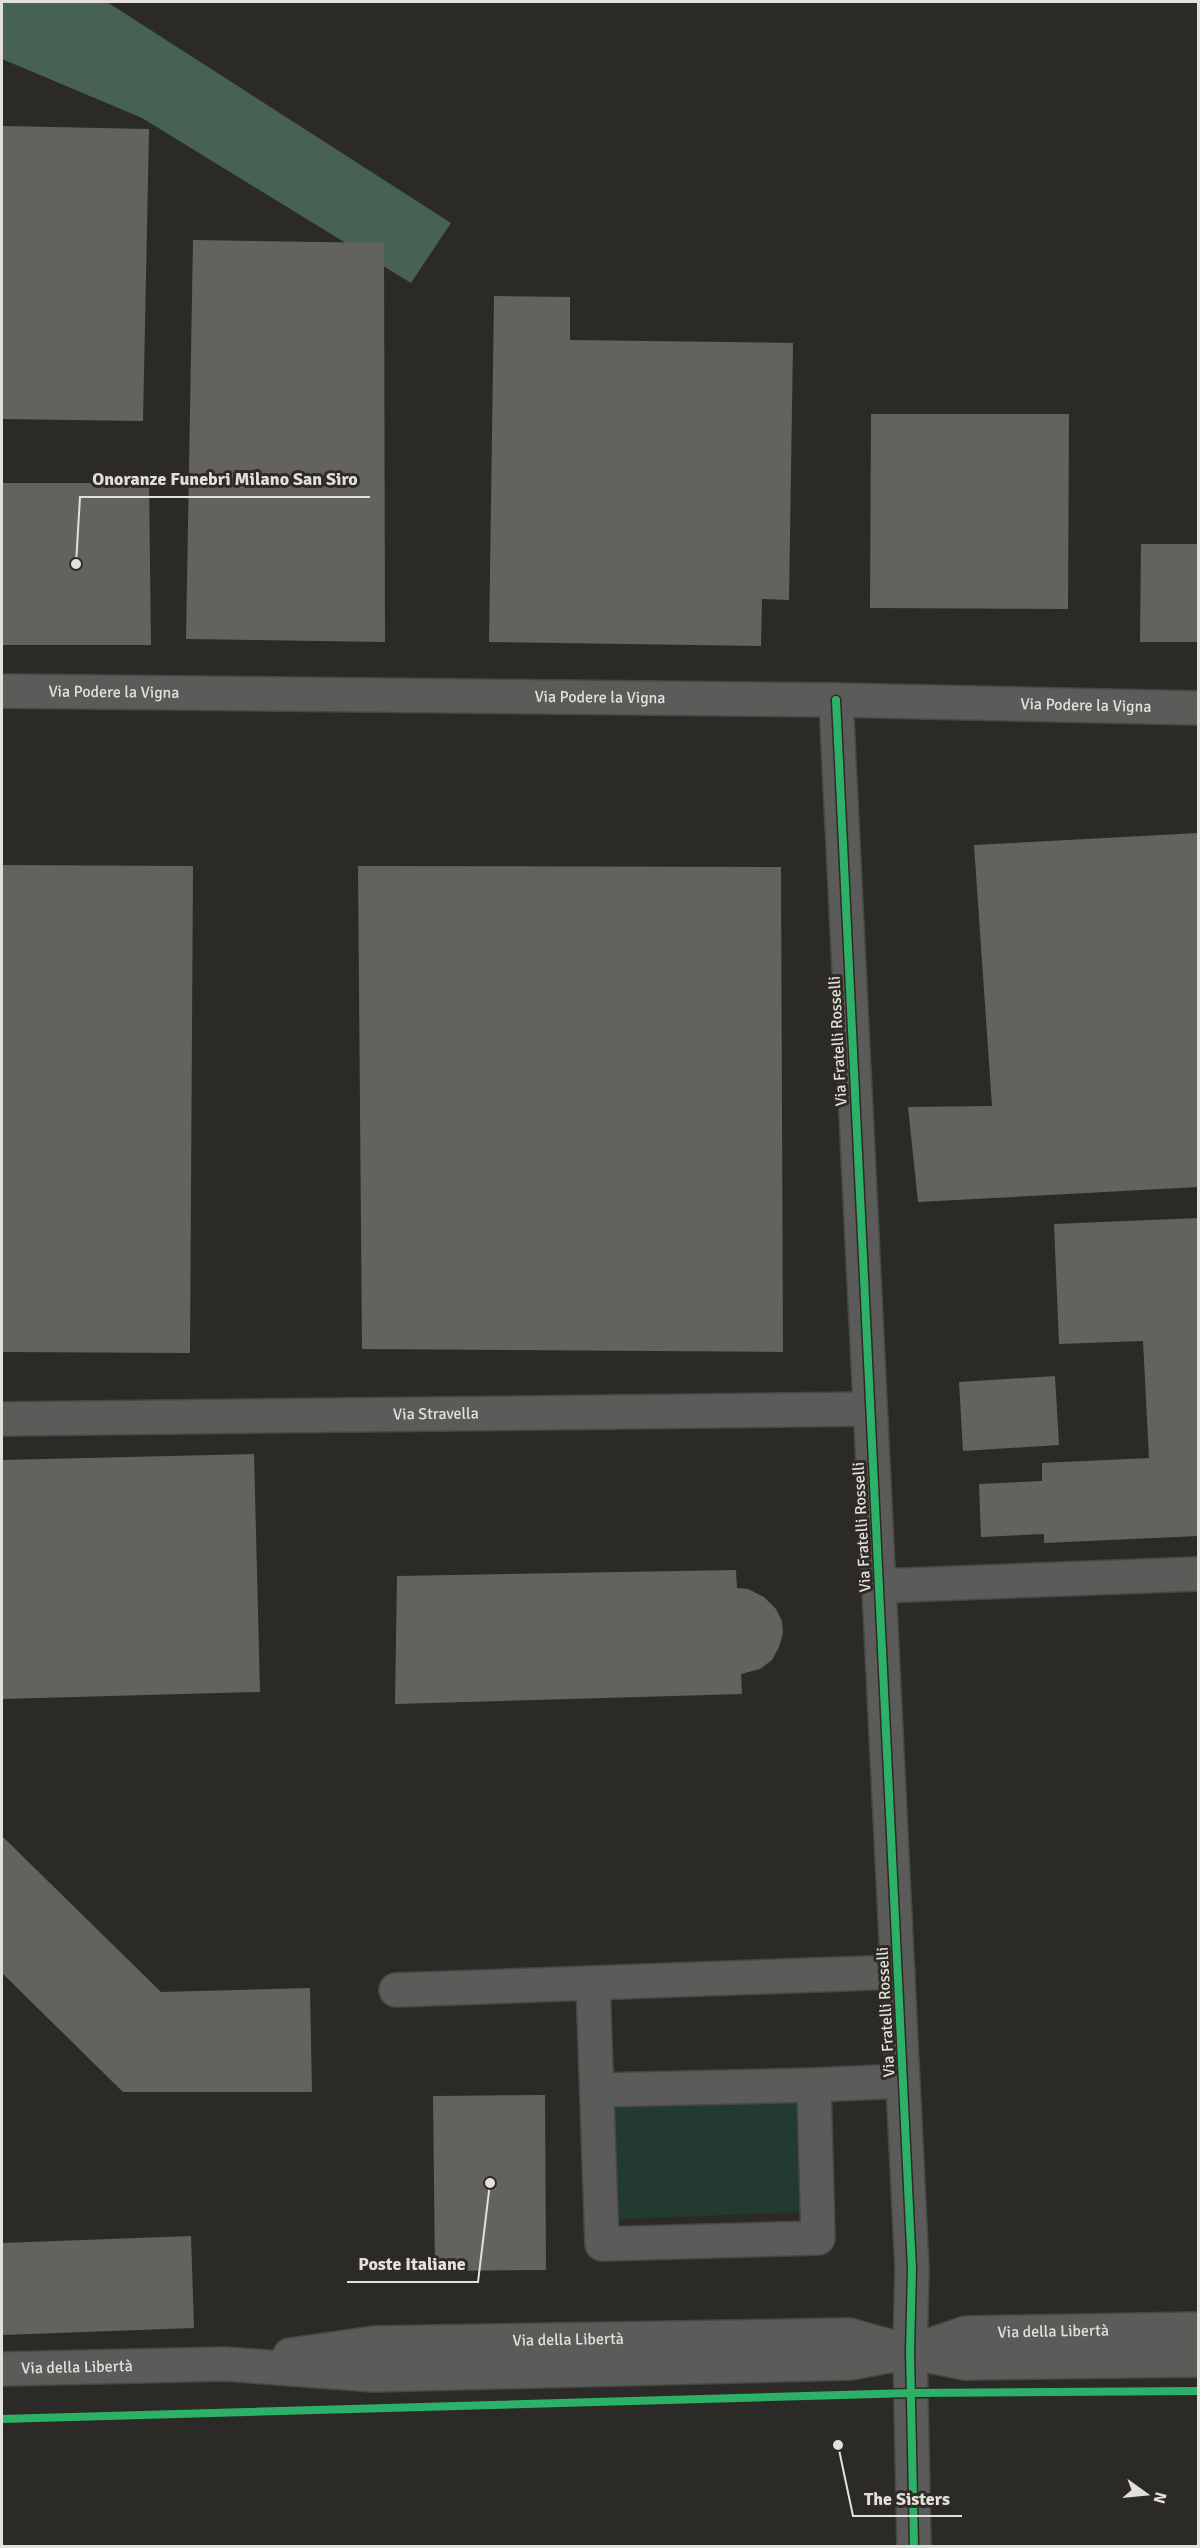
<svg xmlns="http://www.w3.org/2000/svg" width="1200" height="2548" font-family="Signika,sans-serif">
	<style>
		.green { fill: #223a2f }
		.forest { fill: #476154 }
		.building { fill: #64625f }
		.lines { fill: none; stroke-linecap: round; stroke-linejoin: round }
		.minor-casing { stroke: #484744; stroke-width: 36 }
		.minor { stroke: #5b5b5a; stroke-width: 33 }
		.cycleway-casing { stroke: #2e2b24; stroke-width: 11 }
		.cycleway { stroke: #2db169; stroke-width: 8 }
		.labels { text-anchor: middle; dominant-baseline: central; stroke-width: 6; stroke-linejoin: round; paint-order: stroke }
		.street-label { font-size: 16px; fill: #e2e0db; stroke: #2e2b24 }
		.leader { fill: none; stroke: #e2e0db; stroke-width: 2 }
		.callout-dot { fill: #e2e0db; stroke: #2e2b24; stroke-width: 2 }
		.callout-label { font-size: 18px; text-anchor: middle; font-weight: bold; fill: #e2e0db; stroke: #2e2b24; stroke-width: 6; stroke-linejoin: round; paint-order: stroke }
	</style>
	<rect width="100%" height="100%" fill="#2c2a26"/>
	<path class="green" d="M 802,2100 L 805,2212 L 617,2219 L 614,2106 Z"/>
	<path class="forest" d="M 2,2 L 107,2 L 451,223 L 411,283 L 142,118 L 2,59 Z"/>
	<path class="building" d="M 2,126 L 149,129 L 143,421 L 2,419 Z
		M 193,240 L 384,243 L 385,642 L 186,639 Z
		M 494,296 L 570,297 L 570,340 L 793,343 L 789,600 L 762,599 L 761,646 L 489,642 Z
		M 871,414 L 1069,414 L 1068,609 L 870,608 Z
		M 2,483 L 149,483 L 151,645 L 2,645 Z
		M 1141,544 L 1198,544 L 1198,642 L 1140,642 Z
		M 1198,833 L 1198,1187 L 918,1202 L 908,1107 L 992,1106 L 974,845 Z
		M 2,865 L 193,866 L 190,1353 L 2,1352 Z
		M 358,866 L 781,867 L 783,1352 L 362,1349 Z
		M 1198,1218 L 1198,1536 L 1044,1543 L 1044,1534 L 981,1537 L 979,1484 L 1042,1481 L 1042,1463 L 1149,1458 L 1143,1341 L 1059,1344 L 1054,1224 Z
		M 1055,1376 L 1059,1445 L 963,1451 L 959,1382 Z
		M 254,1454 L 260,1692 L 2,1699 L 2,1460 Z
		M 736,1570 L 737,1588 L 748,1589 L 764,1597 L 776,1609 L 782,1621 L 783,1633 L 779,1647 L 772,1660 L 760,1669 L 741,1674 L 742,1694 L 395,1704 L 397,1576 Z
		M 2,1836 L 161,1992 L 310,1988 L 312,2092 L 123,2092 L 2,1973 Z
		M 545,2095 L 546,2270 L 435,2271 L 433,2096 Z
		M 191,2236 L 194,2328 L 2,2335 L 2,2243 Z"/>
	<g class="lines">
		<defs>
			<g id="minor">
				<path id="s1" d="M 2,691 L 836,700 L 1198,708"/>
				<path d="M 836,700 L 912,2269 L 910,2352 L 914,2546"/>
				<path id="s2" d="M 2,1419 L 870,1409"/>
				<path d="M 879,1586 L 1198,1574"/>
				<path d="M 593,1984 L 602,2244 L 818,2238 L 814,2085 L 597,2090"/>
				<path d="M 396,1990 L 898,1972"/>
				<path d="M 814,2085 L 903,2081"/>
				<path id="s3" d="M 290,2355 L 374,2343 L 849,2335 L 910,2352 L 965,2363 L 1198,2360"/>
				<path id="s4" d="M 2,2369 L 225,2364 L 374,2375 L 850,2363 L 910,2352 L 966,2333 L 1198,2329"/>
			</g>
		</defs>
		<use href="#minor" class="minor-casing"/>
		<use href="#minor" class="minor"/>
		<defs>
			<path id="cycleway" d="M 836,700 L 912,2269 L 910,2352 L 914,2546
				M 2,2419 L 911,2393 L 1198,2391"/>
		</defs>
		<use href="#cycleway" class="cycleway-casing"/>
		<use href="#cycleway" class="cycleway"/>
	</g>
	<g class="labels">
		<g class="street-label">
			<text stroke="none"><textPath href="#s1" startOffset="112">Via Podere la Vigna</textPath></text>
			<text stroke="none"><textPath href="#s1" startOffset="598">Via Podere la Vigna</textPath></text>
			<text stroke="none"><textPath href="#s1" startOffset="1084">Via Podere la Vigna</textPath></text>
			<text transform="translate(838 1041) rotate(-93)">Via Fratelli Rosselli</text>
			<text stroke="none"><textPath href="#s2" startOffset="434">Via Stravella</textPath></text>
			<text transform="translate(862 1527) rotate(-93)">Via Fratelli Rosselli</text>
			<text transform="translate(886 2012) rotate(-93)">Via Fratelli Rosselli</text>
			<text stroke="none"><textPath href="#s4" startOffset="1056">Via della Libertà</textPath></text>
			<text stroke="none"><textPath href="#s3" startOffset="279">Via della Libertà</textPath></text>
			<text stroke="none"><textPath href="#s4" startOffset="75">Via della Libertà</textPath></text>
		</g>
	</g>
	<path class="leader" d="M76 564L80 497H370M490 2183L478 2282H347M838 2445L853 2516H962"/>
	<g class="callout-dot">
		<circle cx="76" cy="564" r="6"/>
		<circle cx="490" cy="2183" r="6"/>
		<circle cx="838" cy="2445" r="6"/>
	</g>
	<g class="callout-label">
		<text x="225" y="485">Onoranze Funebri Milano San Siro</text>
		<text x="412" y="2270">Poste Italiane</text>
		<text x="907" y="2505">The Sisters</text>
	</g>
	<rect width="1200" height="2548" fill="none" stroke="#e2e0db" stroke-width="6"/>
	<g transform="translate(1146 2494) rotate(105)" stroke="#2e2b24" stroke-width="4.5" paint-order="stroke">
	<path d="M0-4.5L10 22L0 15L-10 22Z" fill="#e2e0db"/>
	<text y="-9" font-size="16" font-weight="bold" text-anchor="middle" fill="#e2e0db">N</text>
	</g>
</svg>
